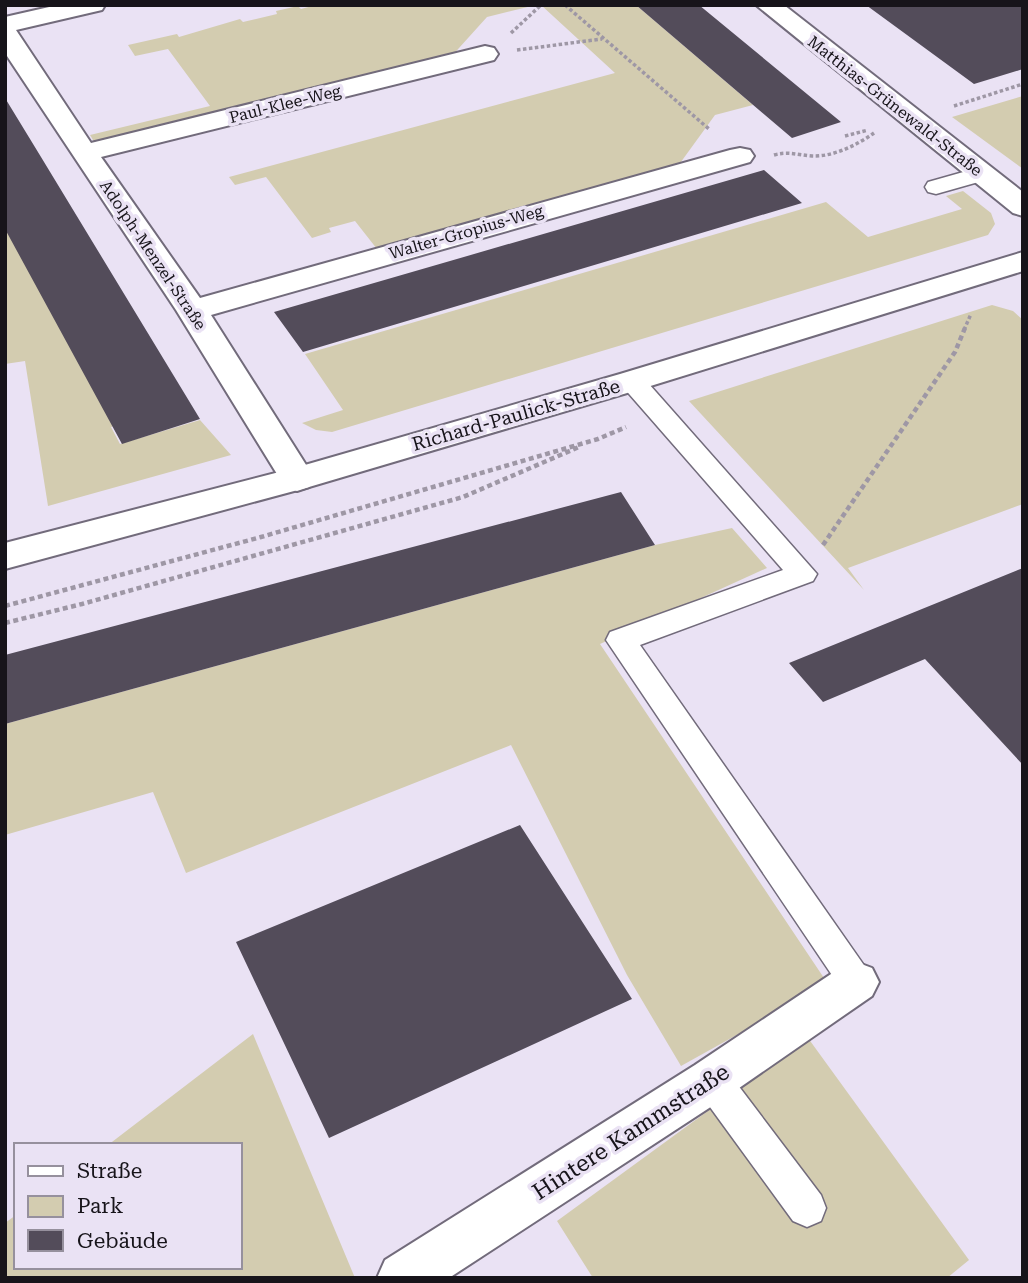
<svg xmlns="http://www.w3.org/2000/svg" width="1028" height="1283" font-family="'Roboto Serif',serif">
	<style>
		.green { fill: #d3ccb0 }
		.building { fill: #534c5a }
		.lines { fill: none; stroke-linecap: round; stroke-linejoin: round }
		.service-casing { stroke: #726b7b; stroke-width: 3 }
		.minor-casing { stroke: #726b7b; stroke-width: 4 }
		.tertiary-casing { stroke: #726b7b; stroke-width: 4 }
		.path-far1 { stroke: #9e97a5; stroke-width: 3.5; stroke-dasharray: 3.5 2.5; stroke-linecap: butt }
		.path { stroke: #9e97a5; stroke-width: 4.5; stroke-dasharray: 5 3.5; stroke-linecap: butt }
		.service { fill: #fff; fill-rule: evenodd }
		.minor { fill: #fff; fill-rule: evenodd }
		.tertiary { fill: #fff; fill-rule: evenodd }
		.labels { text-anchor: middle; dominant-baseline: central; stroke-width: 7; stroke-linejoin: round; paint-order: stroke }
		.far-street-label { font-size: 16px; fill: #17141a; stroke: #eae2f4 }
		.street-label { font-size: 19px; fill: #17141a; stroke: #eae2f4 }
		.near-street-label { font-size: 23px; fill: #17141a; stroke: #eae2f4 }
	</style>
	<rect width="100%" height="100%" fill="#eae2f4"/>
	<path class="green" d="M 316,5 L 536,5 L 487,17 L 450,58 L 96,145 L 90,135 L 210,106 L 168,49 L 135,56 L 128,45 L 177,34 L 179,37 L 240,19 L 243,22 L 277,14 L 276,11 L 298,6 L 301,9 Z
		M 541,5 L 636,5 L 753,105 L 715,115 L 678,166 L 377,249 L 355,221 L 329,228 L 331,232 L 312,238 L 266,177 L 235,185 L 229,177 L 615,73 Z
		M 1023,96 L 1023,169 L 952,117 Z
		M 963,191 L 991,213 L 995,224 L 988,235 L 332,432 L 316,430 L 302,423 L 343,410 L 305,354 L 826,202 L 868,237 L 962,209 L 946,196 Z
		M 5,228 L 120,424 L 111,427 L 120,444 L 200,420 L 231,455 L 48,506 L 25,361 L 5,364 Z
		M 992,305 L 1013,311 L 1023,320 L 1023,504 L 848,568 L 864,590 L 689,401 Z
		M 732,528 L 767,568 L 600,644 L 828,984 L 681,1066 L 627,975 L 511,745 L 186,873 L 153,792 L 5,835 L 5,724 L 655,545 Z
		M 253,1034 L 355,1278 L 5,1278 L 5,1223 L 16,1215 L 16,1267 L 240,1267 L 240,1145 L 108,1145 Z
		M 808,1038 L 969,1260 L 947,1278 L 593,1278 L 557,1221 Z"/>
	<path class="building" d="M 636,5 L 699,5 L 841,122 L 792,138 Z
		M 866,5 L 1023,5 L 1023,69 L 974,84 Z
		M 5,98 L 41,157 L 200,419 L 122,444 L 5,229 Z
		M 764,170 L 802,203 L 303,352 L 274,312 Z
		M 621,492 L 655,545 L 5,724 L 5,655 Z
		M 1023,568 L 1023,765 L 925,659 L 823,702 L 789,663 Z
		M 520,825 L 632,999 L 329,1138 L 236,942 Z"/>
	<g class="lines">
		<defs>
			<path id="service" d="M 981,167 L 989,169 L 992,174 L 989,179 L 936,194 L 928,192 L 925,187 L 928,182 Z
				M 632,373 L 641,375 L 817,574 L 813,581 L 640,645 L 868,971 L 874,982 L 868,993 L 856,997 L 844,993 L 606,640 L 610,632 L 783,570 L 623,387 L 619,381 L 623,375 Z
				M 712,1063 L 725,1068 L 821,1195 L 826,1208 L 821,1221 L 807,1227 L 793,1221 L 699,1092 L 694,1080 L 699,1068 Z"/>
			<path id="minor" d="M 58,5 L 105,5 L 102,10 L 16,30 L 91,143 L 485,46 L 494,48 L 498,54 L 494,60 L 101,157 L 200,298 L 730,150 L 740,148 L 750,150 L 754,156 L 750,162 L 211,315 L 315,479 L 309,487 L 297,491 L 285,487 L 176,310 L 5,53 L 5,17 Z
				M 756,5 L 784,5 L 1023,192 L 1023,216 L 1013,213 Z
				M 856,962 L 872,968 L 879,982 L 872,996 L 729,1095 L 449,1278 L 377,1278 L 385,1260 L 695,1065 L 840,968 Z"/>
			<path id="tertiary" d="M 1023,252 L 1023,271 L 644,388 L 309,487 L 5,569 L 5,543 L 291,469 L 620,374 Z"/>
		</defs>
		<use href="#service" class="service-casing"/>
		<use href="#minor" class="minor-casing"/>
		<use href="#tertiary" class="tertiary-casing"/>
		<path class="path-far1" d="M 565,5 L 709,129
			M 511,33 L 541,5
			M 517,50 L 602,39
			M 954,106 L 1023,84
			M 845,136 L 868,130
			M 774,155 C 788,151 798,155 812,156 C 833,157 857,145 874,133
			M 964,330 L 971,314"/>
		<path class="path" d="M 823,545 L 955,352 L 965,328
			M 5,606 L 261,537 L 598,439 L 626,427
			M 5,623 L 82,604 L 463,497 L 579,447"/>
		<use href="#service" class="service"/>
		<use href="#minor" class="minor"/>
		<use href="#tertiary" class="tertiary"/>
	</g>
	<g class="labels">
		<g class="far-street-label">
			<text transform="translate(285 104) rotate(-14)">Paul-Klee-Weg</text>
			<text transform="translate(895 106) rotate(38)">Matthias-Grünewald-Straße</text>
			<text transform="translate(466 232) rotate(-16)">Walter-Gropius-Weg</text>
			<text transform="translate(153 255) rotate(56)">Adolph-Menzel-Straße</text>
		</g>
		<g class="street-label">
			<text transform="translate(516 415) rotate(-16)">Richard-Paulick-Straße</text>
		</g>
		<g class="near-street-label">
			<text transform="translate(631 1132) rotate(-33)">Hintere Kammstraße</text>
		</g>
	</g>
	<rect width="1028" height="1283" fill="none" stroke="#17141a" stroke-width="14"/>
	<rect x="14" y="1143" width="228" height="126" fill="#eae2f4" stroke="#96909d" stroke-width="2"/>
	<rect x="28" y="1166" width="35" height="10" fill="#ffffff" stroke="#96909d" stroke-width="2"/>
	<text x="77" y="1178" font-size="21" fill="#17141a">Straße</text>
	<rect x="28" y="1196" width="35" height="21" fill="#d3ccb0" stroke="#96909d" stroke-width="2"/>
	<text x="77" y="1213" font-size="21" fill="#17141a">Park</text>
	<rect x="28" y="1230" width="35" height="21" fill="#534c5a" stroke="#96909d" stroke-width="2"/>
	<text x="77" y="1248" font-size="21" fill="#17141a">Gebäude</text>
</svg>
